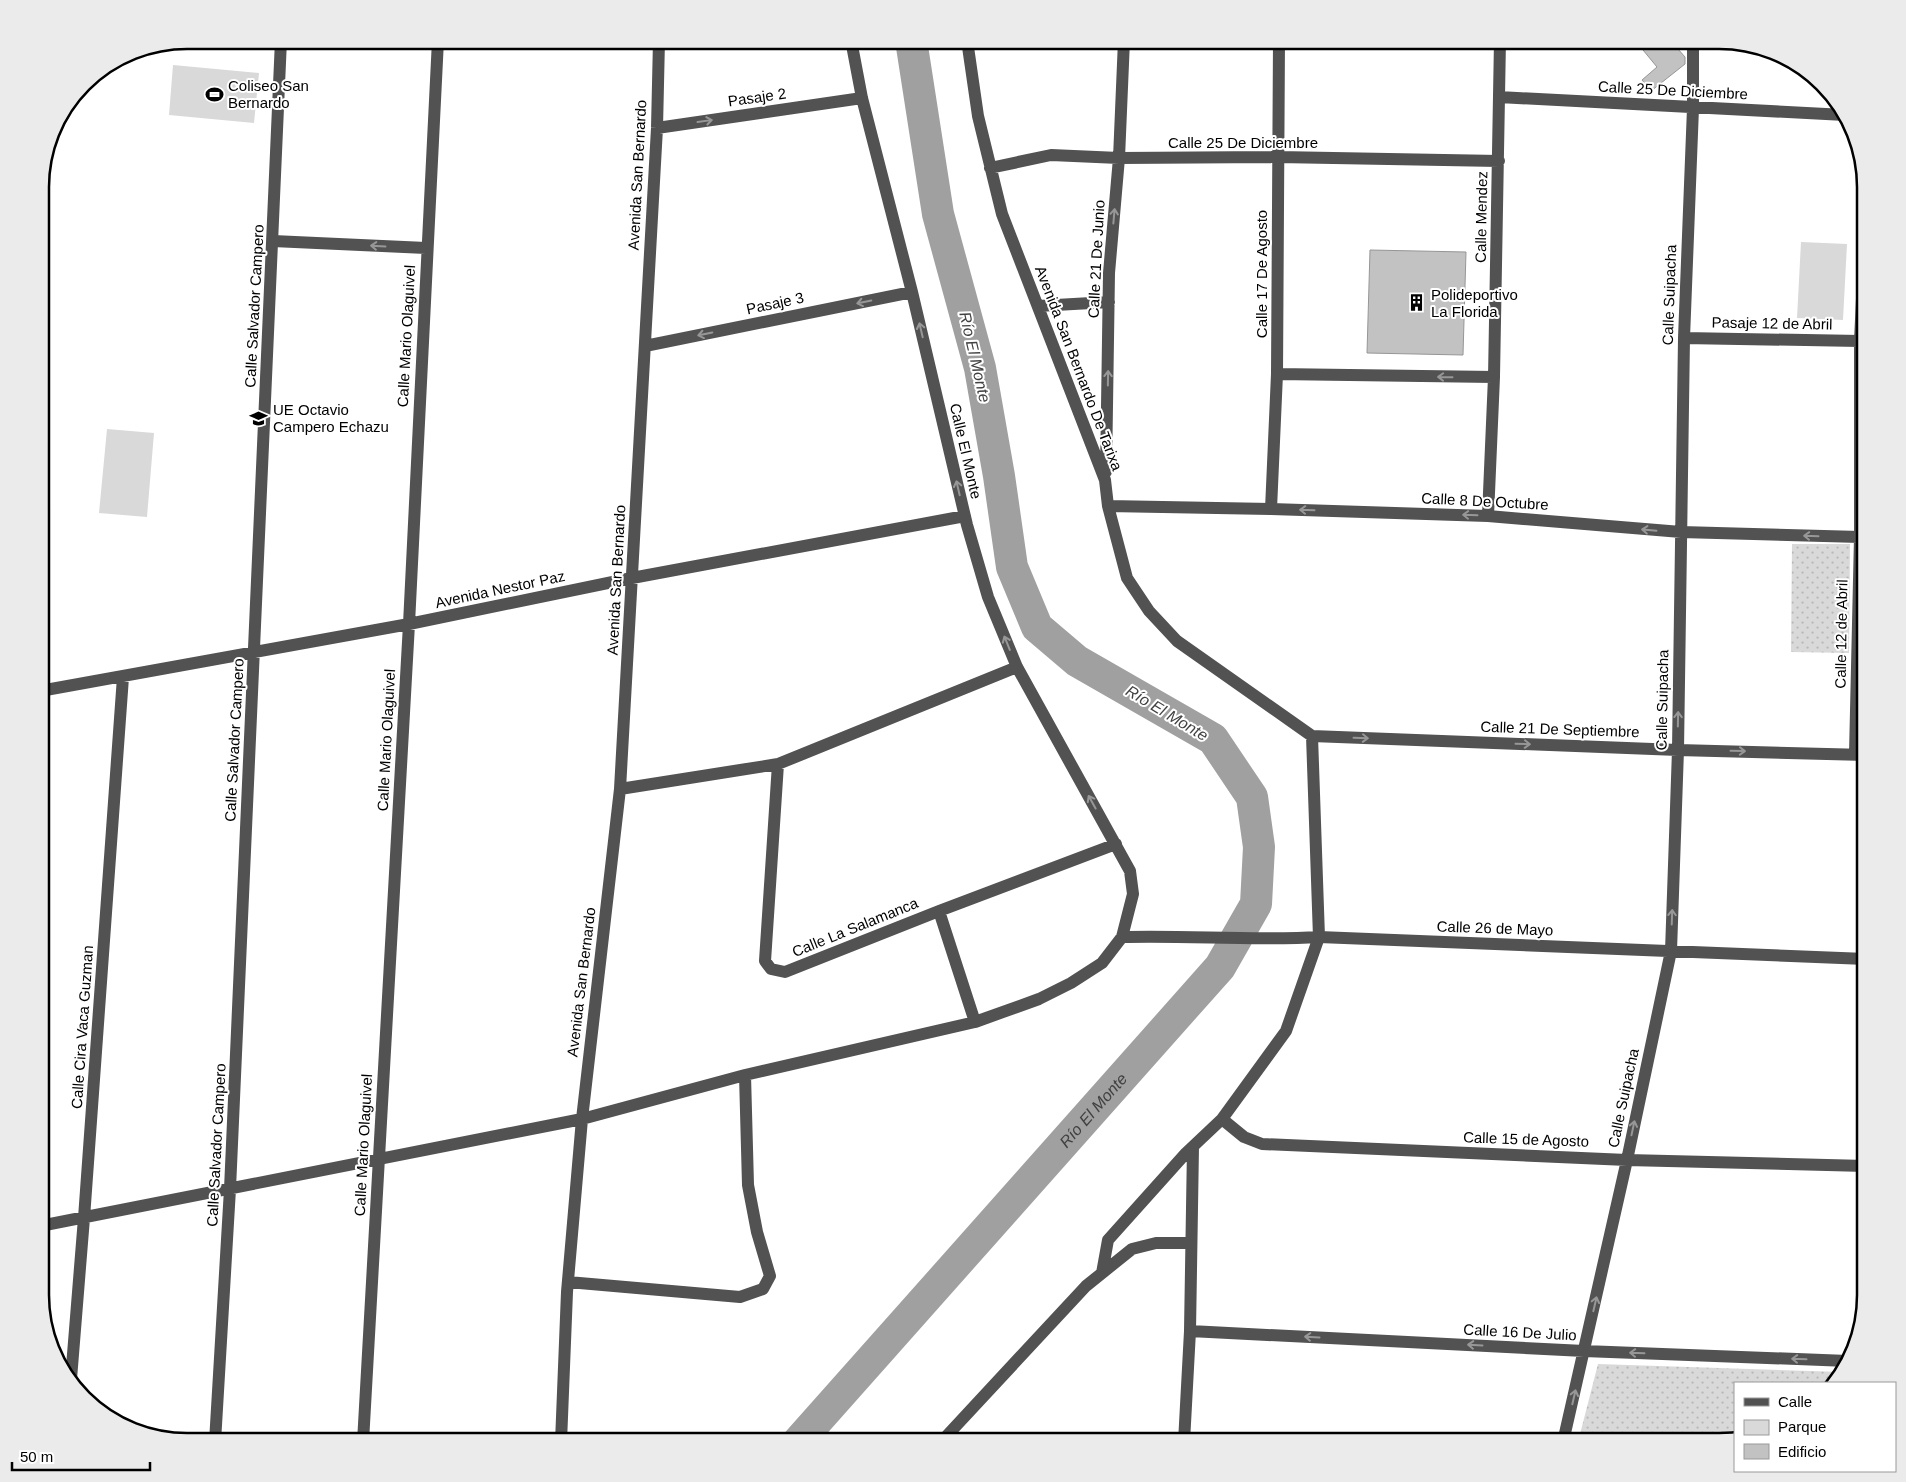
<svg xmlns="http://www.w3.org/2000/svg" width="1906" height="1482" font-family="Arial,sans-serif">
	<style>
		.green { fill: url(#green-dots) }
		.pitch { fill: #d9d9d9 }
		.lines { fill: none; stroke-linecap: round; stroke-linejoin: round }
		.river { stroke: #a0a0a0; stroke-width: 32 }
		.building { fill: #c2c2c2; stroke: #969696 }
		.minor { stroke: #525252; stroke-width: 12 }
		.oneway { stroke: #979797 }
		.labels { text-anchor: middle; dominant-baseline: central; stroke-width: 4; stroke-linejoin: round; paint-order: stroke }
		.poi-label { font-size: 15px; fill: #000; stroke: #fff; text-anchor: start }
		.street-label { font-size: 15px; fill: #000; stroke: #fff }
		.water-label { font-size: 16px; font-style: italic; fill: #414141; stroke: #fff }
		.rim { fill: none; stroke: #000; stroke-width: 2.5 }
	</style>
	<defs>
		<pattern id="green-dots" width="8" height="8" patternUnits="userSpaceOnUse" patternTransform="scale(1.25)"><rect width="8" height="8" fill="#d9d9d9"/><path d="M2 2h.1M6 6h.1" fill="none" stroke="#b8b8b8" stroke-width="1.8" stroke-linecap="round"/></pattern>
	</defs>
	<rect width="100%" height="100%" fill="#fff"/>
	<path class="green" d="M 1792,544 L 1850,544 L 1849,653 L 1791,652 Z
		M 1598,1364 L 1842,1372 L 1836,1383 L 1735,1383 L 1735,1438 L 1719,1442 L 1578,1442 Z"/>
	<path class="pitch" d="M 173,65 L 259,73 L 254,123 L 169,115 Z
		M 1801,242 L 1847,244 L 1843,320 L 1797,318 Z
		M 107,429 L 154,433 L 147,517 L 99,513 Z"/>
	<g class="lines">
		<path class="river" id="s1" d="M 798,1442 L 1220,967 L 1256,904 L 1259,847 L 1252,797 L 1213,739 L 1077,661 L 1037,627 L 1012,567 L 999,476 L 980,368 L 938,214 L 911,40"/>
	</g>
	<path class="building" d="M 1654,40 L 1670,40 L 1685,57 L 1685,64 L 1651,91 L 1642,80 L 1657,67 L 1643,50 Z
		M 1370,250 L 1466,252 L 1463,355 L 1367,353 Z"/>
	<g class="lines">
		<path class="minor" d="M 967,40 L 978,116 L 1002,214 L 1105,480 L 1108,506 L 1127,578 L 1149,611 L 1177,641 L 1312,736 L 1319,937 L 1286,1031 L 1222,1119 L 1186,1153 L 1108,1240 L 1102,1273
			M 1499,97 L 1845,115
			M 657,128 L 862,98
			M 990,168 L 1051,155 L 1119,158 L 1278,157 L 1499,161
			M 273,241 L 426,248
			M 1038,306 L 1109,302
			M 1684,338 L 1860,341
			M 645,346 L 912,292
			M 1277,374 L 1494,377
			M 1106,472 L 1109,273 L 1119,158 L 1124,40
			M 1108,506 L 1271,509 L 1488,516 L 1681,532 L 1860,537
			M 1271,509 L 1277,374 L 1279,40
			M 1488,516 L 1494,377 L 1500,40
			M 40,691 L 409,624 L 632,578 L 965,516
			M 1312,736 L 1678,750 L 1866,755
			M 1855,754 L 1860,537 L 1860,341 L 1866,214
			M 778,764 L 765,961 L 771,969 L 785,972 L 939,911 L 1116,844
			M 620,789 L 778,764 L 1017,667
			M 939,911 L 975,1022
			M 1122,937 C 1188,935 1253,941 1319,937 L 1866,959
			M 1222,1119 L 1244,1137 L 1262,1144 L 1627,1160 L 1866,1166
			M 40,1226 L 582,1119 L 745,1075 L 975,1022 L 1039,999 L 1071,983 L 1102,963 L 1122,937 L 1133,894 L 1130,871 L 1017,667 L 988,597 L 967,525 L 912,292 L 862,98 L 851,40
			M 568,1282 L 740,1297 L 763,1289 L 770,1276 L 757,1232 L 748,1185 L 745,1075
			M 1190,1331 L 1584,1351 L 1848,1361
			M 71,1379 L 84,1218 L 123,677
			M 215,1442 L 230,1189 L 281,40
			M 363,1442 L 409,624 L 438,40
			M 561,1442 L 567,1292 L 582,1119 L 620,789 L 657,128 L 659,40
			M 941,1442 L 1086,1286 L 1132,1249 L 1156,1243 L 1191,1243
			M 1184,1442 L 1190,1331 L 1193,1147
			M 1563,1442 L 1627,1160 L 1671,951 L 1678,750 L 1684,338 L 1693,108 L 1693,40"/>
	</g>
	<defs><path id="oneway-shaft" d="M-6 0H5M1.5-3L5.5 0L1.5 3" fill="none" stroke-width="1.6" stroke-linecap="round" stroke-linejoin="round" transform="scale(1.25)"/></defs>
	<g class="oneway">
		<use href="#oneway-shaft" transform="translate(705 121) rotate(-8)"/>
		<use href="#oneway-shaft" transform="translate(1114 216) rotate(-85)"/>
		<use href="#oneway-shaft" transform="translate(378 246) rotate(-177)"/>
		<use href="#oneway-shaft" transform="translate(864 302) rotate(168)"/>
		<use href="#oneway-shaft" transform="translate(921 330) rotate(-103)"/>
		<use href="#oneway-shaft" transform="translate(705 334) rotate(168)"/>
		<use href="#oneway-shaft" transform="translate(1445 377) rotate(-179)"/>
		<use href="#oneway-shaft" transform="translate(1108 378) rotate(-89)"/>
		<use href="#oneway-shaft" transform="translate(958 488) rotate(-103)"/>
		<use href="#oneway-shaft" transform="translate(1307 510) rotate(-178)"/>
		<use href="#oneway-shaft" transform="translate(1470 515) rotate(-178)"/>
		<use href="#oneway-shaft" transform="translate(1649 530) rotate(-175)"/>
		<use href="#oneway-shaft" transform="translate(1811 536) rotate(-178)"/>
		<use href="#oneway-shaft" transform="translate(1007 643) rotate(-112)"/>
		<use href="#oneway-shaft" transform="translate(1678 719) rotate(-89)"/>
		<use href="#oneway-shaft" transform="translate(1361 738) rotate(2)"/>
		<use href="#oneway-shaft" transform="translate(1523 744) rotate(2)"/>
		<use href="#oneway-shaft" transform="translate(1738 751) rotate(1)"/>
		<use href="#oneway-shaft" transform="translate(1092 802) rotate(-119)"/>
		<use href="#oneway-shaft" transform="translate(1672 917) rotate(-88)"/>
		<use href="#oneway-shaft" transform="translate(1633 1128) rotate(-78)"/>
		<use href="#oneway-shaft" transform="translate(1595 1304) rotate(-77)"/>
		<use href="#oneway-shaft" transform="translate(1312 1337) rotate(-177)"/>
		<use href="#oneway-shaft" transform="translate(1475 1345) rotate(-177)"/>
		<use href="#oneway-shaft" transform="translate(1637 1353) rotate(-178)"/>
		<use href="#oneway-shaft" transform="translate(1799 1359) rotate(-178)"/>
		<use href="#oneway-shaft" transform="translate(1574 1397) rotate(-77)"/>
	</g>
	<defs>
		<symbol id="stadium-bare" viewBox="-9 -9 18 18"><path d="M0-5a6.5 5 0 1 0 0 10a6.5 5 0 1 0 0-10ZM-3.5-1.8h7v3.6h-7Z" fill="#000" stroke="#fff" stroke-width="2.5" paint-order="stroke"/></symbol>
		<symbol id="building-bare" viewBox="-9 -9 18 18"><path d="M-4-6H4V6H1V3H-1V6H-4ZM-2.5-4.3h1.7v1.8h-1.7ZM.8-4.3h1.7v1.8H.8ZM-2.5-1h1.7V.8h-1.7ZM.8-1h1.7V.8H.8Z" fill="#000" stroke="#fff" stroke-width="2.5" paint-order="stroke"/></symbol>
		<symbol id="school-bare" viewBox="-9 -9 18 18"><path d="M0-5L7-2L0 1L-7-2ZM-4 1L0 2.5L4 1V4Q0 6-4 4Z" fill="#000" stroke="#fff" stroke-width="2.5" paint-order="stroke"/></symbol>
	</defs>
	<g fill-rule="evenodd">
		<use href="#stadium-bare" x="202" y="82" width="25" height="25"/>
		<use href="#building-bare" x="1404" y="290" width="25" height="25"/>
		<use href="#school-bare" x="246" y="406" width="25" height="25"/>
	</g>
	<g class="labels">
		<g class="poi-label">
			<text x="228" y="85">Coliseo San<tspan x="228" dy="17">Bernardo</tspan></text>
			<text x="1431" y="294">Polideportivo<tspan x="1431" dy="17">La Florida</tspan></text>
			<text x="273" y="409">UE Octavio<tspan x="273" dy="17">Campero Echazu</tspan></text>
		</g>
		<g class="street-label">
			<text transform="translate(1673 90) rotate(3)">Calle 25 De Diciembre</text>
			<text transform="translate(757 97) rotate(-8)">Pasaje 2</text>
			<text x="1243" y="142">Calle 25 De Diciembre</text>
			<text transform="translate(637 175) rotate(-87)">Avenida San Bernardo</text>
			<text transform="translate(1481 217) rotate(-89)">Calle Mendez</text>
			<text transform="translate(1096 259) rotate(-87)">Calle 21 De Junio</text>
			<text transform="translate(1261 274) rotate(-90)">Calle 17 De Agosto</text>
			<text transform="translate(1669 295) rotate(-88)">Calle Suipacha</text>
			<text transform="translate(775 303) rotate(-12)">Pasaje 3</text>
			<text transform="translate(254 306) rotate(-87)">Calle Salvador Campero</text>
			<text transform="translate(1772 323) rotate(1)">Pasaje 12 de Abril</text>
			<text transform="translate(406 336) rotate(-87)">Calle Mario Olaguivel</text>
			<text transform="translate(1079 368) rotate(69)">Avenida San Bernardo De Tarixa</text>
			<text transform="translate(966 451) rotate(77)">Calle El Monte</text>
			<text transform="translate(1485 501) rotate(3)">Calle 8 De Octubre</text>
			<text transform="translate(616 580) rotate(-87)">Avenida San Bernardo</text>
			<text transform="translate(500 589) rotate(-12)">Avenida Nestor Paz</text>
			<text transform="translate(1841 634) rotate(-89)">Calle 12 de Abril</text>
			<text transform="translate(1662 700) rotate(-89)">Calle Suipacha</text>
			<text transform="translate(1560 729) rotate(2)">Calle 21 De Septiembre</text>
			<text transform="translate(234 740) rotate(-87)">Calle Salvador Campero</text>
			<text transform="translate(386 740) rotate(-87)">Calle Mario Olaguivel</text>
			<text transform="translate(855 927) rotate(-22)">Calle La Salamanca</text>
			<text transform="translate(1495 928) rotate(2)">Calle 26 de Mayo</text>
			<text transform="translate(581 982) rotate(-83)">Avenida San Bernardo</text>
			<text transform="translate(82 1027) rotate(-86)">Calle Cira Vaca Guzman</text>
			<text transform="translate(1623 1098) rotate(-78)">Calle Suipacha</text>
			<text transform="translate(1526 1139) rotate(2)">Calle 15 de Agosto</text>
			<text transform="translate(216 1145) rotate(-87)">Calle Salvador Campero</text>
			<text transform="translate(363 1145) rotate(-87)">Calle Mario Olaguivel</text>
			<text transform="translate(1520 1332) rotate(3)">Calle 16 De Julio</text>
		</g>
		<g class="water-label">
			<text transform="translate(975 357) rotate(77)">Río El Monte</text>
			<text transform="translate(1167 713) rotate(31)">Río El Monte</text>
			<text stroke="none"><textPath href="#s1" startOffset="444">Río El Monte</textPath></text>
		</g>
	</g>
	<path d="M0 0H1906V1482H0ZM187 49H1719A138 138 0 0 1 1857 187V1295A138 138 0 0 1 1719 1433H187A138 138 0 0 1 49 1295V187A138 138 0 0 1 187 49Z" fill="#ebebeb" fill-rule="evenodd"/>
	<path class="rim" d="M187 49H1719A138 138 0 0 1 1857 187V1295A138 138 0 0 1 1719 1433H187A138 138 0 0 1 49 1295V187A138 138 0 0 1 187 49Z"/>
	<rect x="1734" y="1382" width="162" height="90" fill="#ffffff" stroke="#999999"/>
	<rect x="1744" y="1398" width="25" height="8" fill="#525252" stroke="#999999"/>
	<text x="1778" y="1407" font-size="15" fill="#000000">Calle</text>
	<rect x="1744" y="1420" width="25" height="15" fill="#d9d9d9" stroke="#999999"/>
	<text x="1778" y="1432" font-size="15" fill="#000000">Parque</text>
	<rect x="1744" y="1444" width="25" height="15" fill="#c2c2c2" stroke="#999999"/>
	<text x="1778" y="1457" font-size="15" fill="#000000">Edificio</text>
	<path d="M12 1462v8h138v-8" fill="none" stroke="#000000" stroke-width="2.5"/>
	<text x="20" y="1462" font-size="15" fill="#000000" stroke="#ffffff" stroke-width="4" paint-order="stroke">50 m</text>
</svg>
